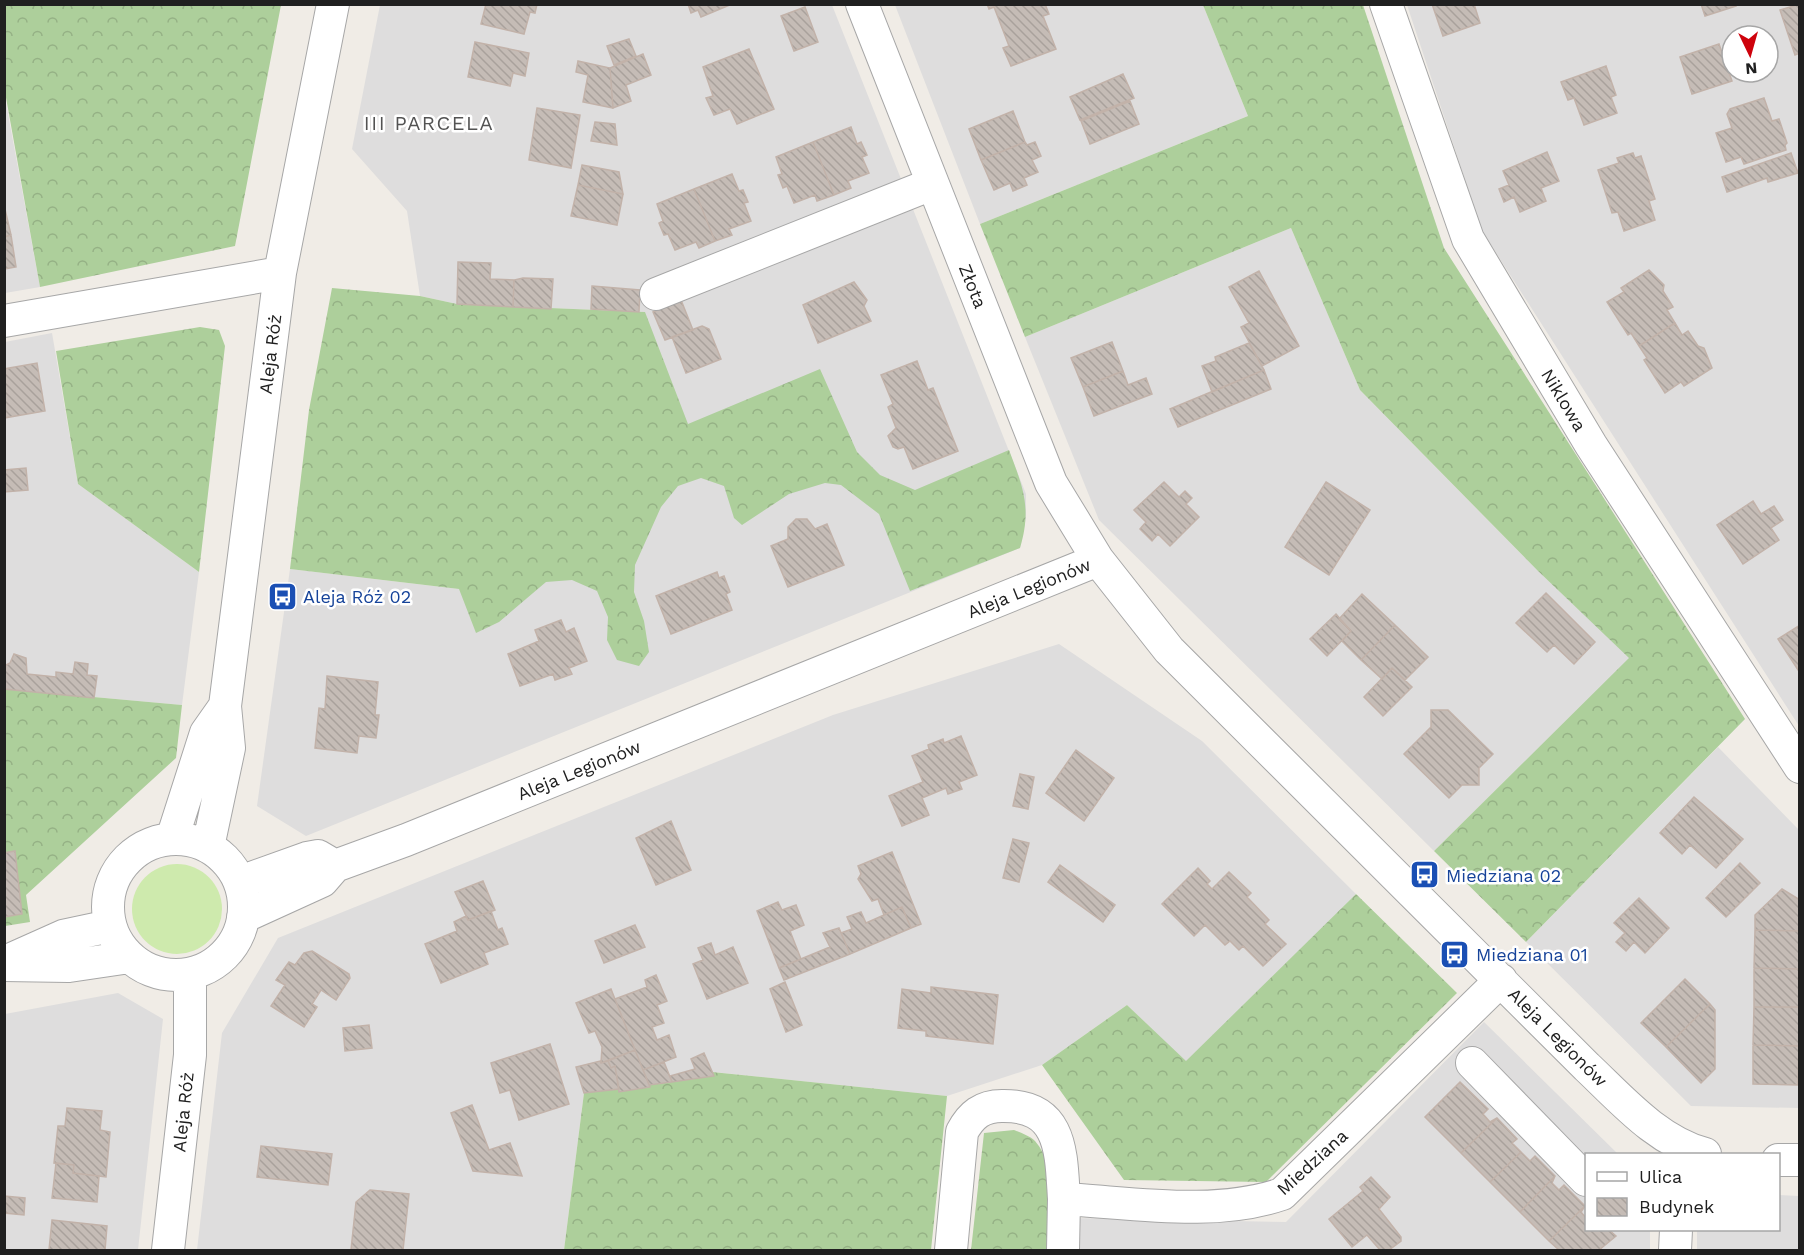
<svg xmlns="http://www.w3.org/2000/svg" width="1804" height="1255" font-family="'Work Sans',sans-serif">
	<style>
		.residential { fill: #dedddd; fill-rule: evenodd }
		.forest { fill: url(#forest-crowns) }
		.garden { fill: #ceeaad }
		.building { fill: url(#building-back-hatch); stroke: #c2b2a9; stroke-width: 1.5 }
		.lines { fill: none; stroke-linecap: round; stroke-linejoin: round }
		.minor-casing { stroke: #a7a7a7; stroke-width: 34 }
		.minor { stroke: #fff; stroke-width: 32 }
		.labels { text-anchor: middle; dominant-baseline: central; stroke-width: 5; stroke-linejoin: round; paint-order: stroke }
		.street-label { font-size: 18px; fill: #202020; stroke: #fff }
		.transit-label { font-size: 18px; fill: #164399; stroke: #fff; text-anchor: start }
		.neighbourhood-label { font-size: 20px; letter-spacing: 1.5px; fill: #535353; stroke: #fff }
	</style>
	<defs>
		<pattern id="forest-crowns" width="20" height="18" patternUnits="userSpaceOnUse" patternTransform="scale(1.5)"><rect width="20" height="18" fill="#adcf9b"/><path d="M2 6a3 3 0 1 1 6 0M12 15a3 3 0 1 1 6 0" fill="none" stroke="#95b185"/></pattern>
		<pattern id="building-back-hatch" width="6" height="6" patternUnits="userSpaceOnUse" patternTransform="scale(1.5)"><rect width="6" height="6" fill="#c5bcb6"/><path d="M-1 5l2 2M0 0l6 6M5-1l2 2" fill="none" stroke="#a9a19c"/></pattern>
	</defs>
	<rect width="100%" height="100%" fill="#f0ece6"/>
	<path class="residential" d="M 380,5 L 832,5 L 1026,494 L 1026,517 L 1020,548 L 306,836 L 257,806 L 290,569 L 459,589 L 645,312 L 457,304 L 420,296 L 407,211 L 352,149 Z
		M 895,5 L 1203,5 L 1248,116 L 980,224 Z
		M 1407,5 L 1799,5 L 1799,726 L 1482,231 ZM 1732,36 L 1768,36 L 1768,72 L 1732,72 Z
		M 4,92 L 40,287 L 5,293 L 4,293 Z
		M 1291,228 L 1360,390 L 1537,570 L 1630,658 L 1434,851 L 1099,520 L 1025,337 Z
		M 52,333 L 78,484 L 199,572 L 182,705 L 5,689 L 5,342 Z
		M 1059,644 L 1202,741 L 1356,894 L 1186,1062 L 1127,1005 L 1042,1065 L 947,1096 L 713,1072 L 714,1076 L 584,1093 L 564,1250 L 197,1250 L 222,1033 L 278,938 L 833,715 Z
		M 1718,747 L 1799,830 L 1799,1108 L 1691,1106 L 1526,942 Z
		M 118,993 L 163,1019 L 138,1250 L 5,1250 L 5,1014 Z
		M 1484,1022 L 1618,1154 L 1586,1154 L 1586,1230 L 1650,1230 L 1650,1250 L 1071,1250 L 1072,1218 L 1286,1222 Z
		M 1779,1195 L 1799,1196 L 1799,1250 L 1697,1250 L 1697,1230 L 1778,1230 Z"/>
	<path class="forest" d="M 4,5 L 281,5 L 235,246 L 40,287 L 5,92 Z
		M 1203,5 L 1363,5 L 1444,248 L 1745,719 L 1526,942 L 1434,851 L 1629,658 L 1537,570 L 1360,390 L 1291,228 L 1025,337 L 980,224 L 1248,116 Z
		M 332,288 L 420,296 L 457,304 L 645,312 L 688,424 L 820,369 L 857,452 L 880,475 L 915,490 L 1009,450 C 1023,487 1032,508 1020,548 L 910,591 L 879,514 L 841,485 L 825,483 L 789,494 L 742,525 L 734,518 L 724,486 L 701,478 L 678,486 L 661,507 L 635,565 L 634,592 L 644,621 L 649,652 L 639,666 L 617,660 L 607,640 L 608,617 L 597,591 L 572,580 L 546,582 L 499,622 L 476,633 L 459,589 L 290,569 L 309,410 Z
		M 200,327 L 219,330 L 225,346 L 199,572 L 78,484 L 56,351 Z
		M 5,689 L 182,705 L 176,758 L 26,895 L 30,922 L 5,926 Z
		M 1356,894 L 1457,993 L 1266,1182 L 1124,1180 L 1042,1065 L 1127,1005 L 1186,1061 Z
		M 712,1072 L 947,1096 L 931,1250 L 564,1250 L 584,1093 L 713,1076 Z
		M 1014,1130 C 1021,1133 1030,1136 1035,1141 C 1059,1168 1048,1217 1048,1250 L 971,1250 L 984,1133 Z"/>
	<path class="garden" d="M132 909a45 45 0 1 1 90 0a45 45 0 1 1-90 0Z"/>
	<path class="building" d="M 486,4 L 537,4 L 535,13 L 530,12 L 524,34 L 481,24 Z
		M 688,4 L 732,4 L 701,17 L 698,10 L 691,13 Z
		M 987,4 L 1045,4 L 1049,14 L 1043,16 L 1056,49 L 1011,66 L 1003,48 L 1009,46 L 994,7 L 989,9 Z
		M 1432,4 L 1474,4 L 1480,23 L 1443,36 Z
		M 1701,4 L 1735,4 L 1736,6 L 1705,16 Z
		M 1800,4 L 1800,53 L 1795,55 L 1780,10 Z
		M 805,7 L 818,42 L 794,51 L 781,16 Z
		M 629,39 L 636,56 L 614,65 L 607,46 Z
		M 475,42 L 529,53 L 525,76 L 513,73 L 510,86 L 468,77 Z
		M 1719,44 L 1732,81 L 1692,94 L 1680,57 Z
		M 749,49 L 774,109 L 737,124 L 730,109 L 714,115 L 706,98 L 713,96 L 703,67 Z
		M 643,54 L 651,75 L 626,85 L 631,101 L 613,108 L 610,68 Z
		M 578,61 L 610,68 L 613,108 L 583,102 L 588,75 L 576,72 Z
		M 1606,66 L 1616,95 L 1611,97 L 1617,113 L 1584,125 L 1574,98 L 1568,100 L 1561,82 Z
		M 1123,74 L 1134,98 L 1080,120 L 1070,97 Z
		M 1764,98 L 1772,121 L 1779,119 L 1787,143 L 1785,145 L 1786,150 L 1744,164 L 1741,157 L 1726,162 L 1716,133 L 1732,128 L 1727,114 L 1730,109 Z
		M 1130,101 L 1139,124 L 1090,144 L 1081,121 Z
		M 537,108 L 580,115 L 571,168 L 529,160 Z
		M 1013,111 L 1025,142 L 981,160 L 969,129 Z
		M 595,122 L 615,124 L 617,145 L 591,141 Z
		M 851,127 L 857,144 L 861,142 L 867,155 L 862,157 L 869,173 L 848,181 L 851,188 L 834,195 L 813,142 Z
		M 813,142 L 834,195 L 817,201 L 815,195 L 794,203 L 787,186 L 783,188 L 778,175 L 782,174 L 776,157 Z
		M 1025,142 L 1027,145 L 1035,142 L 1041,156 L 1032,160 L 1038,172 L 1024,178 L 1027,185 L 1013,191 L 1010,183 L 994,190 L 981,160 Z
		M 1547,152 L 1559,181 L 1541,188 L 1546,201 L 1520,212 L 1514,197 L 1504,202 L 1499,189 L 1509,185 L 1503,171 Z
		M 1633,153 L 1635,158 L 1641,156 L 1655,199 L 1649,201 L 1655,220 L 1624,231 L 1618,212 L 1612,213 L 1598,170 L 1619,163 L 1617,158 Z
		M 1791,153 L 1798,173 L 1768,182 L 1767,178 L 1727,192 L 1722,177 Z
		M 582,165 L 619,172 L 623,194 L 578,185 Z
		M 732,174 L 739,191 L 743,190 L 748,202 L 744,203 L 751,221 L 729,229 L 732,235 L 715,241 L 694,189 Z
		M 578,185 L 623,194 L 617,225 L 571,216 Z
		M 694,189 L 715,241 L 699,248 L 696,242 L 675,250 L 668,234 L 664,235 L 659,223 L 663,221 L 657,204 Z
		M 4,205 L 11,235 L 4,237 Z
		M 11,235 L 16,267 L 4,269 L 4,237 Z
		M 458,262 L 491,263 L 490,279 L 514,280 L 513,307 L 457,304 Z
		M 1649,270 L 1664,285 L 1663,291 L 1673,307 L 1667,310 L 1675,323 L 1639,346 L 1631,333 L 1628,335 L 1607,302 L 1624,292 L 1621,288 Z
		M 1259,271 L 1299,346 L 1262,366 L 1241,327 L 1249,323 L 1229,287 Z
		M 523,278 L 553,279 L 551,309 L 513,307 L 514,280 Z
		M 854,282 L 867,300 L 864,306 L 871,321 L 818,343 L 803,305 Z
		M 592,286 L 640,290 L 639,312 L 591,309 Z
		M 681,300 L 693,330 L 665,340 L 653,312 Z
		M 1675,323 L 1682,335 L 1688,331 L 1698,346 L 1704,348 L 1712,368 L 1684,386 L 1681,382 L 1665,393 L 1644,360 L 1647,358 L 1639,346 Z
		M 702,326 L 709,329 L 721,359 L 686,373 L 672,337 Z
		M 1112,342 L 1123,371 L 1083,387 L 1071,358 Z
		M 1249,343 L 1264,370 L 1212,392 L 1202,366 L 1216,361 L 1215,357 Z
		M 917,361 L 928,390 L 933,388 L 958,451 L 913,469 L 904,447 L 898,449 L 893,447 L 888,436 L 896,428 L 888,407 L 893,404 L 881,375 Z
		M 37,363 L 45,411 L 4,418 L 4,369 Z
		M 1264,370 L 1271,389 L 1178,427 L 1170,409 Z
		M 1123,371 L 1128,385 L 1146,378 L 1152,394 L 1094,416 L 1083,387 Z
		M 26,468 L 28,490 L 4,492 L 4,470 Z
		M 1164,482 L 1179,497 L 1185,491 L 1192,498 L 1186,504 L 1199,517 L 1170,546 L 1158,534 L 1152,541 L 1140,529 L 1146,522 L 1134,510 Z
		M 1326,482 L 1370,510 L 1329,575 L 1285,547 Z
		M 1753,501 L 1761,514 L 1774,506 L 1783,520 L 1771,528 L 1779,540 L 1743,564 L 1717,525 Z
		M 796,519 L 807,519 L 815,529 L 827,524 L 844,565 L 788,587 L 771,546 L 788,539 L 788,527 Z
		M 717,572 L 719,578 L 724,576 L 730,592 L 726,594 L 732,610 L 671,634 L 656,596 Z
		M 1546,593 L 1595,642 L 1574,664 L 1554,645 L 1547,652 L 1516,623 Z
		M 1362,594 L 1395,625 L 1361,660 L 1342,641 L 1351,631 L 1339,619 Z
		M 1336,614 L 1351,631 L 1327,656 L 1310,639 Z
		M 561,620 L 566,632 L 574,628 L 587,661 L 569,668 L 572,674 L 555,680 L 553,674 L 520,686 L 508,654 L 539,641 L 535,630 Z
		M 1395,625 L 1428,657 L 1405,680 L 1392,668 L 1382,679 L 1361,660 Z
		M 1800,625 L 1800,673 L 1778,639 Z
		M 14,654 L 26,658 L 27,674 L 56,677 L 56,672 L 73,674 L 75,662 L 88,664 L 87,675 L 97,676 L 94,698 L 4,689 L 4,666 L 10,663 Z
		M 1392,668 L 1412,687 L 1383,716 L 1364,697 Z
		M 327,676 L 378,682 L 375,715 L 379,715 L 376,738 L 359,736 L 357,753 L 315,748 L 319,708 L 325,709 Z
		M 1431,710 L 1448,710 L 1493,754 L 1479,768 L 1479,785 L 1462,785 L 1449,798 L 1404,754 L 1431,727 Z
		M 961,736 L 977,775 L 959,782 L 962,789 L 948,794 L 946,788 L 922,798 L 929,815 L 902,826 L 889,796 L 923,782 L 912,756 L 929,749 L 928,745 L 943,739 L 944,743 Z
		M 1076,750 L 1114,778 L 1084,821 L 1046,793 Z
		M 1020,774 L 1034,777 L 1028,809 L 1013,806 Z
		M 1694,797 L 1743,839 L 1716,868 L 1690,845 L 1682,854 L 1660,833 Z
		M 671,821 L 691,870 L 656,885 L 636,838 Z
		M 1013,839 L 1029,843 L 1019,882 L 1003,878 Z
		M 15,851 L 22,914 L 4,917 L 4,853 Z
		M 892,852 L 921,924 L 911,928 L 902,907 L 884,915 L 878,899 L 872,901 L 858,879 L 861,874 L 858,866 Z
		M 1740,863 L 1760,883 L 1726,917 L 1706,898 Z
		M 1060,865 L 1115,905 L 1103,922 L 1048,882 Z
		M 1198,868 L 1210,881 L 1207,884 L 1212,889 L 1229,872 L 1251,893 L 1247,897 L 1269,920 L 1265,924 L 1286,944 L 1263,966 L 1243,946 L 1239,950 L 1230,941 L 1225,945 L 1205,925 L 1194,936 L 1162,904 Z
		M 483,881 L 495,910 L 468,920 L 455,892 Z
		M 1782,889 L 1800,900 L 1800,931 L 1755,930 L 1755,915 Z
		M 1639,898 L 1669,928 L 1645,953 L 1634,942 L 1626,951 L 1616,942 L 1625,933 L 1614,923 Z
		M 778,902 L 782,910 L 796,905 L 804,925 L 790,931 L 801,959 L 779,968 L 757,911 Z
		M 902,907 L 911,928 L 850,954 L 841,933 L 852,929 L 847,917 L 861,912 L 866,923 Z
		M 491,911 L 498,930 L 502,928 L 508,944 L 484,953 L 488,964 L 441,983 L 425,944 L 457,931 L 454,922 L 466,916 L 468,920 Z
		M 635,925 L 645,947 L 604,963 L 595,941 Z
		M 839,928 L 850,954 L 784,980 L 779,968 L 830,947 L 823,933 Z
		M 1755,930 L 1800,931 L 1800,969 L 1754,968 Z
		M 711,943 L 715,955 L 733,947 L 748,983 L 707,999 L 693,964 L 703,960 L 698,948 Z
		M 312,951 L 349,974 L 350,978 L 336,1000 L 321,990 L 312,1004 L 317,1007 L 304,1027 L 271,1006 L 285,985 L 276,980 L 289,962 L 295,965 L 304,953 Z
		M 1754,968 L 1800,969 L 1799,1007 L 1754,1007 Z
		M 656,975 L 667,1001 L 657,1005 L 664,1023 L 652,1027 L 657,1040 L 669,1035 L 676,1057 L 643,1070 L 615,999 L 647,987 L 645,980 Z
		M 1685,979 L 1710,1004 L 1666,1047 L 1641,1023 Z
		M 785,982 L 802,1025 L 786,1032 L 770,989 Z
		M 931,987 L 998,995 L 993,1044 L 926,1036 L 926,1031 L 898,1028 L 902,989 L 931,993 Z
		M 611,989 L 635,1050 L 601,1063 L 602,1047 L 595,1031 L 589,1033 L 576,1003 Z
		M 1710,1004 L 1715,1010 L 1715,1069 L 1701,1083 L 1666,1047 Z
		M 1754,1007 L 1799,1007 L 1799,1046 L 1753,1045 Z
		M 369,1025 L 372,1048 L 345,1051 L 343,1028 Z
		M 550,1044 L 569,1104 L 519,1120 L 510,1090 L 500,1093 L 491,1063 Z
		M 1753,1045 L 1799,1046 L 1798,1085 L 1753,1084 Z
		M 635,1050 L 650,1087 L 619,1092 L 615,1066 L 611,1068 L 608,1061 Z
		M 704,1053 L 714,1076 L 672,1082 L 670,1076 L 695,1069 L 691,1059 Z
		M 600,1061 L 601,1063 L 608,1061 L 611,1068 L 615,1066 L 619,1089 L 584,1093 L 576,1067 Z
		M 664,1062 L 672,1082 L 649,1085 L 643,1070 Z
		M 1460,1082 L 1488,1109 L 1483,1114 L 1490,1122 L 1497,1118 L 1461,1153 L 1425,1117 Z
		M 472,1105 L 489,1150 L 510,1143 L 522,1176 L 473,1171 L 451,1113 Z
		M 67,1108 L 102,1111 L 100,1130 L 110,1132 L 106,1177 L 73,1173 L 74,1165 L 54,1163 L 58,1126 L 65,1126 Z
		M 1497,1118 L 1517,1139 L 1512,1143 L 1521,1152 L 1490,1182 L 1461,1153 Z
		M 261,1146 L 332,1154 L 328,1185 L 257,1177 Z
		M 1521,1152 L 1530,1161 L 1535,1156 L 1555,1176 L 1520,1212 L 1490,1182 Z
		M 56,1163 L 74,1165 L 73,1173 L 99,1176 L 97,1202 L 52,1198 Z
		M 1555,1176 L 1552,1183 L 1559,1190 L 1564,1185 L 1585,1206 L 1549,1241 L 1520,1212 Z
		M 1371,1177 L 1390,1197 L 1379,1209 L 1401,1237 L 1401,1241 L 1389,1250 L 1380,1250 L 1367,1235 L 1352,1247 L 1329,1219 L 1363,1191 L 1360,1187 Z
		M 370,1190 L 409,1194 L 403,1250 L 351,1250 L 356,1202 Z
		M 4,1196 L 25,1198 L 24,1215 L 4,1213 Z
		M 1585,1206 L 1581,1212 L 1586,1218 L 1586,1230 L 1609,1230 L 1616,1236 L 1599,1250 L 1559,1250 L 1549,1241 Z
		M 52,1220 L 107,1226 L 105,1250 L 49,1250 Z"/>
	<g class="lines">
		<defs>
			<path id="minor" d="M 862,4 L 1051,483 L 1098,560 L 1169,650 L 1587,1067 C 1622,1100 1657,1141 1705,1154
				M 1386,4 L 1468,239 L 1591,445 L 1800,767
				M 656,294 L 932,184
				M 4,321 L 280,273
				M108 907a68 68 0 1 1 136 0a68 68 0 1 1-136 0Z
				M 172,839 L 206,733 L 225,706
				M 208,847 L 229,748 L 225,706 L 280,273 L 333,4
				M 240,882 L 307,858 L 318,856 L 335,866
				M 243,917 L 322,881 L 335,866 L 406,840 L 1098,560
				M 7,961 L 63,936 L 110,926
				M 4,965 L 69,966 L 130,957
				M 1472,1063 L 1586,1180
				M 1778,1160 L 1800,1160
				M 168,1250 L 190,1055 L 190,974
				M 951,1250 L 962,1132 C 971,1115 982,1106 1002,1106 C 1063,1105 1061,1153 1064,1199 C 1135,1203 1214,1217 1282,1194 L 1501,980
				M 1063,1250 L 1064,1199
				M 1675,1250 L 1676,1230"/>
		</defs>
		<use href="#minor" class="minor-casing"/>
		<use href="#minor" class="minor"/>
	</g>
	<defs>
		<symbol id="bus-square" viewBox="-11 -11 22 22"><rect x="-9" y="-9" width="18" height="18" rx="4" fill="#1a4fb4" stroke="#fff"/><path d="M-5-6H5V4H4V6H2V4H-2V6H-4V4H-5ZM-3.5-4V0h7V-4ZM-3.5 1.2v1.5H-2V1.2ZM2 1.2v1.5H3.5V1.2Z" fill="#fff"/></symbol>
	</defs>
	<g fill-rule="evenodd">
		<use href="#bus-square" x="266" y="580" width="33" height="33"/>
		<use href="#bus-square" x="1408" y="858" width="33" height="33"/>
		<use href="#bus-square" x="1438" y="938" width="33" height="33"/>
	</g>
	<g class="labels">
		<g class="street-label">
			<text transform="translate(973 286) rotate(68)">Złota</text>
			<text transform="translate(270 354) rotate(-83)">Aleja Róż</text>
			<text transform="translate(1564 400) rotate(59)">Niklowa</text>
			<text transform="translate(1029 588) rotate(-22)">Aleja Legionów</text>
			<text transform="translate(579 770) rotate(-22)">Aleja Legionów</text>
			<text transform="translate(1558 1037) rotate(45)">Aleja Legionów</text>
			<text transform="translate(183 1112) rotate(-84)">Aleja Róż</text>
			<text transform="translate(1312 1162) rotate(-42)">Miedziana</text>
		</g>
		<g class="transit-label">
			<text x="303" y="596">Aleja Róż 02</text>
			<text x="1446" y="875">Miedziana 02</text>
			<text x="1476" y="954">Miedziana 01</text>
		</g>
		<g class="neighbourhood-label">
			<text x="429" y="123">III PARCELA</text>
		</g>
	</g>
	<rect width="1804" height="1255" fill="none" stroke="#202020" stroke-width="12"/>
	<rect x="1585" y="1153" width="195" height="78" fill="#ffffff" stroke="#a6a6a6" stroke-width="1.5"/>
	<rect x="1597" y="1172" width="30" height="9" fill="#ffffff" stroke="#a6a6a6" stroke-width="1.5"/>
	<text x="1639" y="1183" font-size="18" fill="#202020">Ulica</text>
	<rect x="1597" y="1198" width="30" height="18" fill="url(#building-back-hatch)" stroke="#a6a6a6" stroke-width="1.5"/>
	<text x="1639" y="1213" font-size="18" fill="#202020">Budynek</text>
	<g transform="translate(1750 54) rotate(175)"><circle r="28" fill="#ffffff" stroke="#a6a6a6" stroke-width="1.5"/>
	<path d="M0-4.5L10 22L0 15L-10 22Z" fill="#ce020c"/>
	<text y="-9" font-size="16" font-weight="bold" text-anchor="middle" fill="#202020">N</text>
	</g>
</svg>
